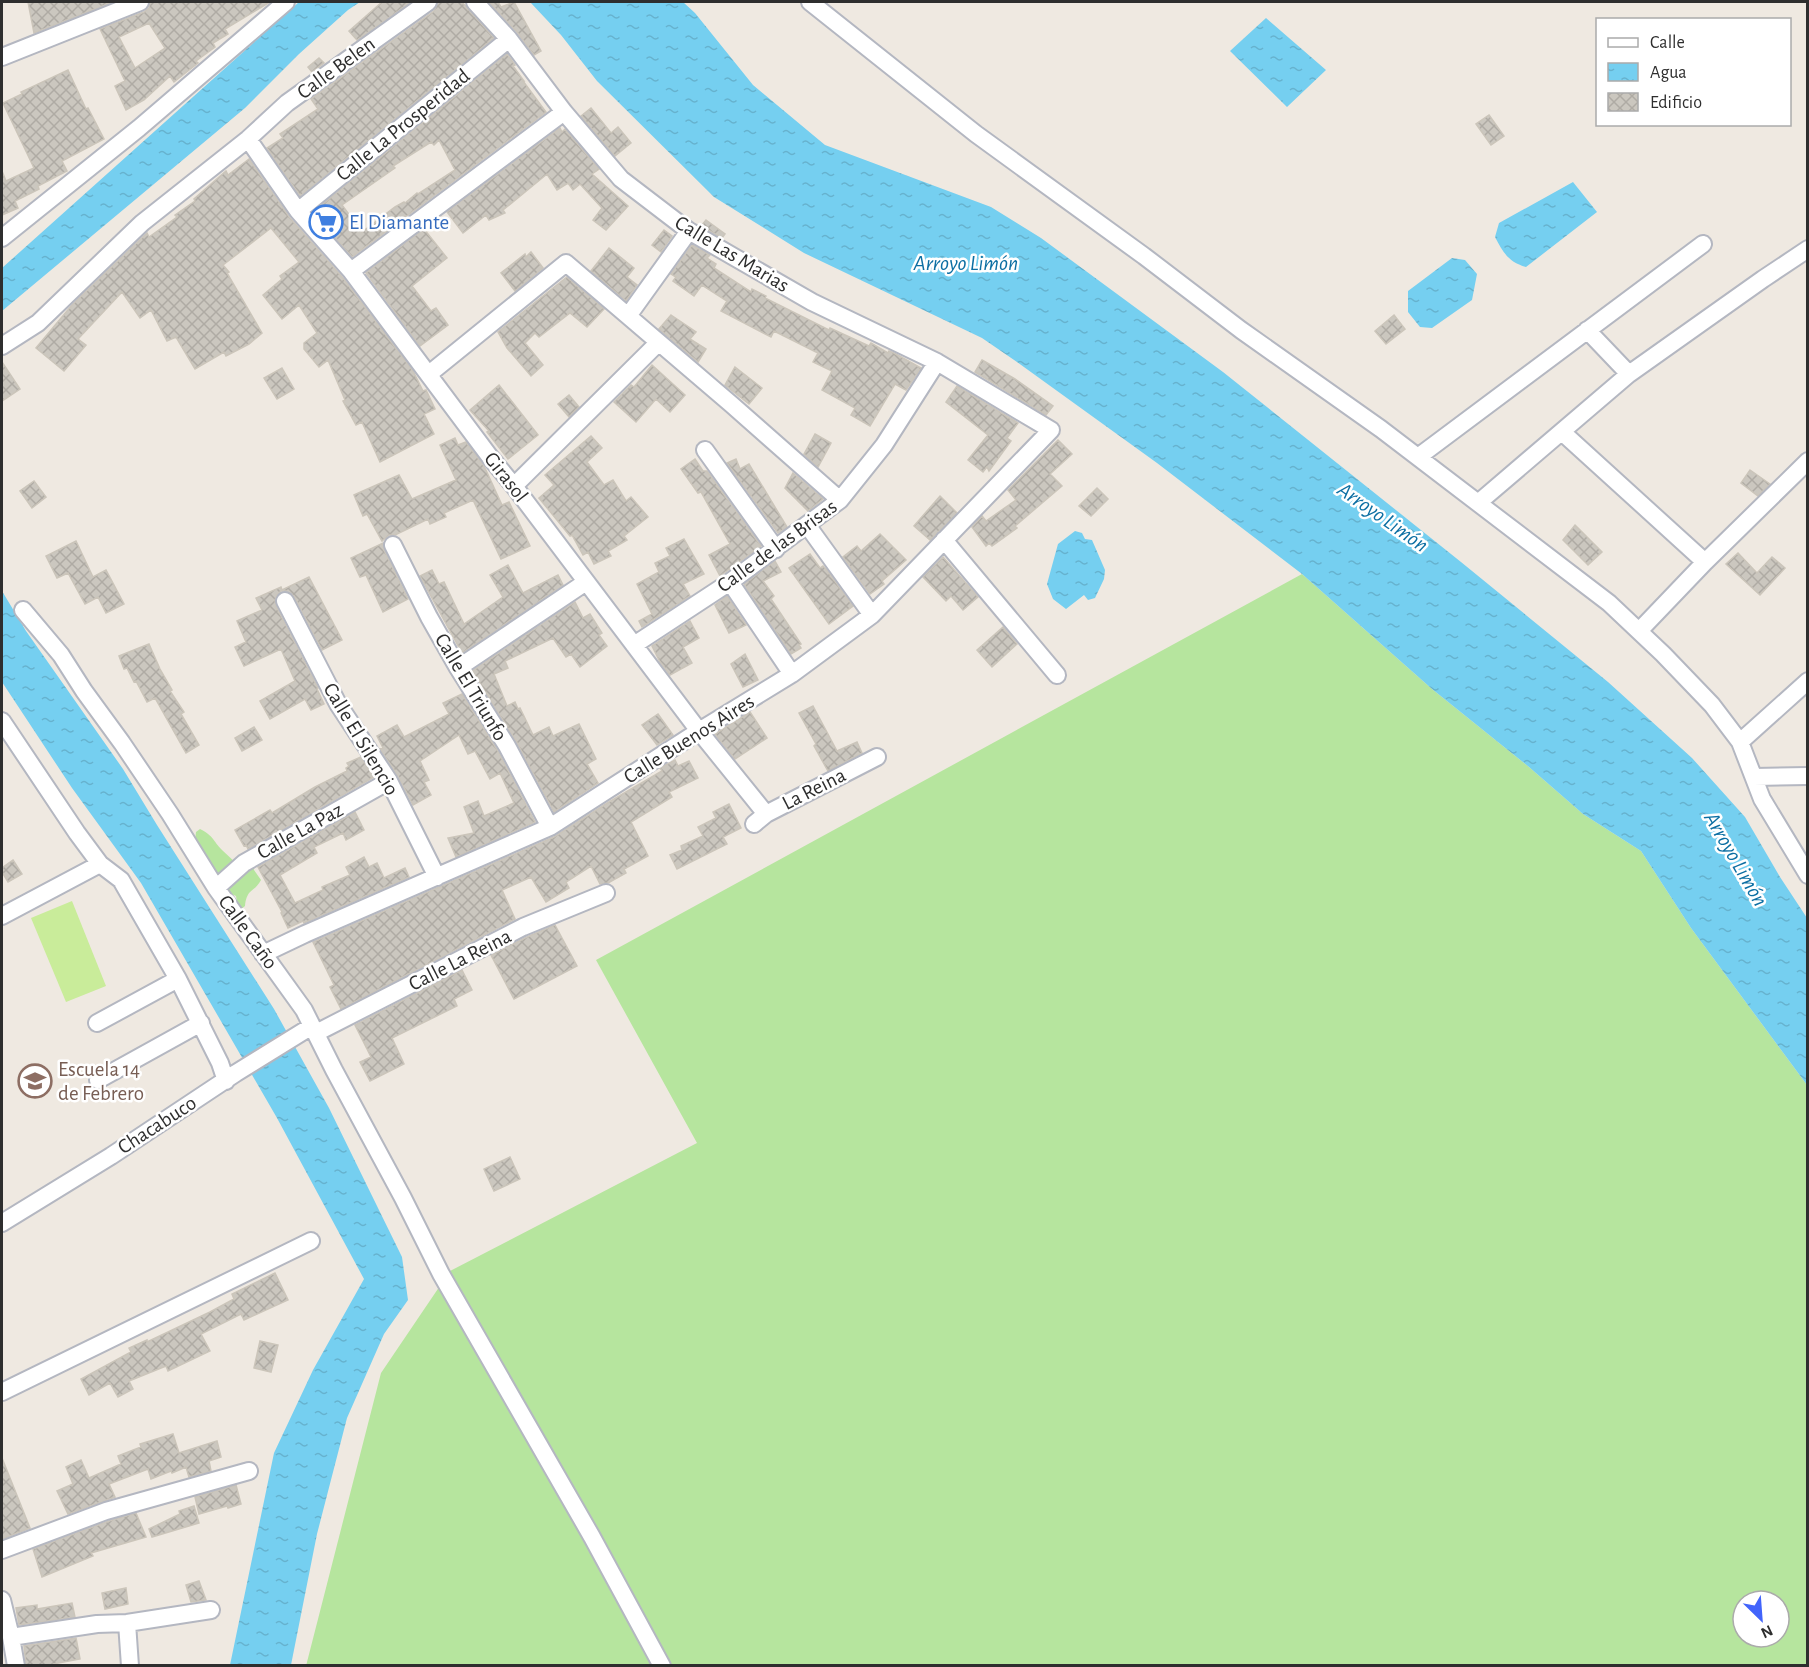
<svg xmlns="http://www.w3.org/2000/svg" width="1809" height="1667" font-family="'Alegreya Sans',sans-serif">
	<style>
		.grass { fill: #b6e59e; fill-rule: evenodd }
		.pitch { fill: #c9ec9a }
		.water { fill: url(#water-ripples) }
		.building { fill: url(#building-cross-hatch); stroke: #cbc5ba; stroke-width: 1.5; fill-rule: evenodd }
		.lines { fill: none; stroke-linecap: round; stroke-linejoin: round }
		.minor-casing { stroke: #b4b7c1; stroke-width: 20 }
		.minor { stroke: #fff; stroke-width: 16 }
		.labels { text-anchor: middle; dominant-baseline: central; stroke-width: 5; stroke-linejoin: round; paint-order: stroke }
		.street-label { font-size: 21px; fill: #2e2e2e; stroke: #fff }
		.shop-label { font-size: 21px; fill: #366cbe; stroke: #fff; text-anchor: start }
		.education-label { font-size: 21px; fill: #785e54; stroke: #fff; text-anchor: start }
		.water-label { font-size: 22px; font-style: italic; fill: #0d6fa3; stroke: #fff }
	</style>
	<defs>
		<pattern id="water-ripples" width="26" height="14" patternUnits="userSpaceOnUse" patternTransform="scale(1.5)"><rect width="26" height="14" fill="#75cff0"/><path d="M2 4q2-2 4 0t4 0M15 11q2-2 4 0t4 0" fill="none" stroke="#66b2ce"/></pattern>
		<pattern id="building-cross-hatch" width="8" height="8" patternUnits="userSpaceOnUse" patternTransform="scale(1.5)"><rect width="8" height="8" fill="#cbc7bf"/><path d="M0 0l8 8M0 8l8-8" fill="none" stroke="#afaba4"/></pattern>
	</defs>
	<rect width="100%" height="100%" fill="#efe9e1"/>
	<path class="grass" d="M 1302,574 L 1432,689 L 1529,767 L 1583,814 L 1641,851 L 1691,928 L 1807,1085 L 1807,1665 L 306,1666 L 381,1373 L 450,1271 L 697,1143 L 596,960 ZM 1743,1601 L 1779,1601 L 1779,1637 L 1743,1637 Z
		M 200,829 C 214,836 213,841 222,850 C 227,855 232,859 237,864 L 216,876 L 195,841 L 196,832 Z
		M 253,864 L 254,870 L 261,880 C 254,893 247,888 245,906 L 240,910 L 237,902 L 236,896 L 225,891 Z"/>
	<path class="pitch" d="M 72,901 L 106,986 L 66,1002 L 31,918 Z"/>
	<path class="water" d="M 299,2 L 360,2 L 348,10 L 299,54 L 245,108 L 2,311 L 2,268 Z
		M 530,2 L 683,2 L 695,13 L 753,85 L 825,145 L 991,207 L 1041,238 L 1223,372 L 1461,562 L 1608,682 L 1692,758 L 1745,817 L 1780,877 L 1807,918 L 1807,1085 L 1691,928 L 1641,851 L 1583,814 L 1529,767 L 1432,689 L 1302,574 L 1157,463 L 1017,362 L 982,338 L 804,253 L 714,197 L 597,81 L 561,35 Z
		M 1266,18 L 1326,70 L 1287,107 L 1230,51 Z
		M 1573,182 L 1597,212 L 1526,267 C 1508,262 1503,252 1495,237 L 1499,223 Z
		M 1452,258 L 1465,260 L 1477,274 L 1472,300 L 1432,328 L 1420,327 L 1408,312 L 1408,291 Z
		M 1075,531 L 1082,533 L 1085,539 L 1092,540 L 1105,570 L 1104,579 L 1095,598 L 1088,600 L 1084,595 L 1066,609 L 1053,599 L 1047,584 L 1058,544 Z
		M 2,591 L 26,631 L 123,769 L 157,825 L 274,1009 L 329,1108 L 402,1257 L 408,1300 L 384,1334 L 347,1418 L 317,1534 L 291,1665 L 230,1665 L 274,1453 L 313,1370 L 364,1279 L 277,1118 L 141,883 L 72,788 L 2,682 Z"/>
	<path class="building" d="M 28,2 L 113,2 L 34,33 Z
		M 150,2 L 270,2 L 225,29 L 228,34 L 213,43 L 215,47 L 196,61 L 198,63 L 174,82 L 170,76 L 144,100 L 126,110 L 115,86 L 125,81 L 100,29 L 144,12 L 149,8 ZM 149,23 L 165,48 L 135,68 L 119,37 Z
		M 382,2 L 411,2 L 357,40 L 349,31 Z
		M 438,2 L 462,2 L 494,38 L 300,196 L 267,148 L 283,138 L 280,134 L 318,109 L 311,99 L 434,11 Z
		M 489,2 L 498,2 L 501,7 L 514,2 L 541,51 L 534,55 L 517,32 Z
		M 507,54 L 515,65 L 513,66 L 524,81 L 523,81 L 546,112 L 352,257 L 313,212 ZM 439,140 L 455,170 L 418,194 L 417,193 L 405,203 L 404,202 L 395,207 L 362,232 L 342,205 L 395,168 L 393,166 L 431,142 L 434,145 Z
		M 319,58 L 324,63 L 312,72 L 308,67 Z
		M 68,70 L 86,109 L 88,108 L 104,139 L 62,161 L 67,171 L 38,186 L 39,189 L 15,201 L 18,208 L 2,215 L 2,171 L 6,181 L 34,168 L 3,103 L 22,94 L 21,92 Z
		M 591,108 L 611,133 L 618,127 L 631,143 L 615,156 L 581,116 Z
		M 1489,115 L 1504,136 L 1491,145 L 1476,124 Z
		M 560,128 L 562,132 L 565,129 L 599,169 L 592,174 L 628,206 L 606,230 L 593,220 L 602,208 L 580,184 L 573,190 L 568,183 L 557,190 L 547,174 L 503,210 L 505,213 L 489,220 L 486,215 L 463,233 L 447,212 Z
		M 249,159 L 290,218 L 343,278 L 413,371 L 423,391 L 426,390 L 435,409 L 424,414 L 434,434 L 380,462 L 362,422 L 356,425 L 343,401 L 345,400 L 328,360 L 319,367 L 304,349 L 304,343 L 317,333 L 299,305 L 282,319 L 263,295 L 282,279 L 280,276 L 299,262 L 271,228 L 223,265 L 229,272 L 227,273 L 262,333 L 249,344 L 226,356 L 224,352 L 195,369 L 176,337 L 167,341 L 151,310 L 140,318 L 122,292 L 78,339 L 86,345 L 64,371 L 36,348 L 72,305 L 147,233 L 149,237 L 177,217 L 175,215 L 195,201 L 194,199 L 226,171 L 228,175 Z
		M 706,220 L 725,234 L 722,238 L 701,226 Z
		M 424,229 L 447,258 L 412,286 L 431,311 L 436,308 L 448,325 L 420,346 L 366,273 Z
		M 664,230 L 672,236 L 661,252 L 652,245 Z
		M 692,245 L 710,255 L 707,258 L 716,264 L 714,268 L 751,292 L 752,289 L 766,296 L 765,298 L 829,330 L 830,328 L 869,346 L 871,343 L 888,353 L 889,351 L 894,353 L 921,368 L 906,390 L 895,384 L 870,426 L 851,415 L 855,408 L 822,390 L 832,371 L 813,362 L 818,353 L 774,331 L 771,337 L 721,311 L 727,301 L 702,285 L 694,296 L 673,281 L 676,277 L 671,274 Z
		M 609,248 L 634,268 L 627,277 L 637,285 L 626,301 L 591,271 Z
		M 531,252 L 543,268 L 515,291 L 501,273 L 525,254 L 526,257 Z
		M 567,277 L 604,309 L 587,327 L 570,313 L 539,337 L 535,333 L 525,343 L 543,365 L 531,376 L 507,348 L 498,332 Z
		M 671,315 L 696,332 L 690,339 L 706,349 L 698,362 L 659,329 Z
		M 1394,315 L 1405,329 L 1386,344 L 1375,331 Z
		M 982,360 L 1015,379 L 1053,406 L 1046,415 L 975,372 Z
		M 2,362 L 20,389 L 2,401 Z
		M 652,365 L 685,395 L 670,412 L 656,399 L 636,422 L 614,402 L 631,385 L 634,387 Z
		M 735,367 L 762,388 L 749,404 L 725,385 Z
		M 282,368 L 294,389 L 277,399 L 264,378 Z
		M 499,385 L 538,435 L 508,459 L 487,432 L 489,431 L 470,410 Z
		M 957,386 L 1018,423 L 1007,438 L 1011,441 L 989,471 L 987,467 L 983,472 L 968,460 L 988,435 L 946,402 Z
		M 569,395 L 579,407 L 569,417 L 558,404 Z
		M 815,434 L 831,443 L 818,467 L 804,454 Z
		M 591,436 L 602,448 L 587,462 L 604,485 L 613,480 L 626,501 L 631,497 L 648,517 L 624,536 L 627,540 L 608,551 L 611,556 L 594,564 L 588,552 L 583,555 L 572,535 L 570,536 L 539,498 L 554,485 L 545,475 Z
		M 455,438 L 458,445 L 466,442 L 484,466 L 502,505 L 509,502 L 530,546 L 501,559 L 473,500 L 444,513 L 446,517 L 430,524 L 428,519 L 395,535 L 389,535 L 382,541 L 367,514 L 363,516 L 354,495 L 399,475 L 412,499 L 456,480 L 440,445 Z
		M 1058,440 L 1072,454 L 1050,474 L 1062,486 L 1015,526 L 1017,528 L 992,546 L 989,543 L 986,546 L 972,527 L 982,516 L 986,521 L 1016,500 L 1008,490 Z
		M 695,459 L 703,471 L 707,471 L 761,546 L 720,576 L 709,555 L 730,544 L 701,492 L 698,493 L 681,469 Z
		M 736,459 L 740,469 L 749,464 L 787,527 L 778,533 L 727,463 Z
		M 1750,470 L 1770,484 L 1758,496 L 1741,483 Z
		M 793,473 L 823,499 L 808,511 L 785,488 Z
		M 34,481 L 46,497 L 32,508 L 20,491 Z
		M 1097,488 L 1108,499 L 1091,516 L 1079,506 Z
		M 940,496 L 957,513 L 930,540 L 914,526 Z
		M 1575,525 L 1602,552 L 1588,565 L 1563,540 Z
		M 880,534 L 906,560 L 882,581 L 884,584 L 870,594 L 843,557 L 857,546 L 861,551 Z
		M 684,539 L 704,574 L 683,584 L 690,596 L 642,627 L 639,621 L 652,614 L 637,584 L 659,572 L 655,563 L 670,556 L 666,548 Z
		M 76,541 L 93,577 L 106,570 L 124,604 L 106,613 L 98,597 L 85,604 L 68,573 L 57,578 L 46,556 Z
		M 383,543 L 384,550 L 408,599 L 383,612 L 366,575 L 360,577 L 351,558 Z
		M 1738,553 L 1757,573 L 1772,557 L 1785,568 L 1760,595 L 1726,564 Z
		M 810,554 L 820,568 L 823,566 L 827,570 L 853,606 L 829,624 L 789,568 Z
		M 943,557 L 978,597 L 963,610 L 951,596 L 946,601 L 923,577 Z
		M 775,561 L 781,572 L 763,581 L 774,596 L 771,599 L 801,644 L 799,645 L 801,648 L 791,654 L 744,584 Z
		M 508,565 L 523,593 L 558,575 L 563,585 L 462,653 L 420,576 L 432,570 L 439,584 L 444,582 L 464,624 L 503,597 L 490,575 Z
		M 309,577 L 342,640 L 322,650 L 294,596 L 286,591 L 281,591 L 277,595 L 275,600 L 276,606 L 318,688 L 317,689 L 324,704 L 311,710 L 305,699 L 270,719 L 260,701 L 295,681 L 281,649 L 244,666 L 235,647 L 246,642 L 237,621 L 262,610 L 256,598 L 281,587 L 282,590 Z
		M 727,596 L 746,625 L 729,633 L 715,605 Z
		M 575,602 L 583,618 L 590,614 L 602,633 L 599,635 L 607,646 L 580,667 L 571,654 L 566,657 L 553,638 L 505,661 L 508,668 L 494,674 L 507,706 L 515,702 L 518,709 L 520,708 L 533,735 L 549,727 L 553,736 L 579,724 L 596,759 L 587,764 L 598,783 L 554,812 L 516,741 L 472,671 Z
		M 690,621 L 699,638 L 683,647 L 692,663 L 670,675 L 660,662 L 652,646 Z
		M 1003,627 L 1017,644 L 992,667 L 977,650 Z
		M 149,644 L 160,669 L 172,690 L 170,691 L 184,712 L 181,714 L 199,745 L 186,753 L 155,698 L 147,702 L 136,681 L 134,682 L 127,668 L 124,669 L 119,656 Z
		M 745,654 L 758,680 L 743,687 L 731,664 Z
		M 462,694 L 498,751 L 535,822 L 456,857 L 448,838 L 474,833 L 464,807 L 478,801 L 484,816 L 514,803 L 500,773 L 490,779 L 475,751 L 468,754 L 459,735 L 420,761 L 429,780 L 424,782 L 431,795 L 413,805 L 398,776 L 380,749 L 383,748 L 377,736 L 397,725 L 404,737 L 449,714 L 443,703 Z
		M 813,706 L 837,751 L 857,742 L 862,753 L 828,771 L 814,746 L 816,744 L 799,713 Z
		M 750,712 L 767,738 L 735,759 L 715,734 Z
		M 658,714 L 673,735 L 657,745 L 642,725 Z
		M 254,727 L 262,740 L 242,751 L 235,738 Z
		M 361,757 L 374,777 L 248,849 L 246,845 L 244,846 L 235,830 L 270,810 L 272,813 L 315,787 L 347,771 L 346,768 L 349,766 L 347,763 Z
		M 675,760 L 678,766 L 689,761 L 698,778 L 669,792 L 672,797 L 631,822 L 648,856 L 624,869 L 626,873 L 608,883 L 600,884 L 591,866 L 566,882 L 569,888 L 546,902 L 531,877 L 502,890 L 515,919 L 341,1009 L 330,987 L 334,985 L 313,942 L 554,837 L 609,802 L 662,771 L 660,768 Z
		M 729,804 L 741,828 L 723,837 L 727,844 L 677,869 L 670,855 L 682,850 L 681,846 L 703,836 L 698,827 L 716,818 L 713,812 Z
		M 355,812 L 364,830 L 346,840 L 343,833 L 314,847 L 317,853 L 280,875 L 295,903 L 323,890 L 322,887 L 350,875 L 346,867 L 364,857 L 369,867 L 377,863 L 384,878 L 405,868 L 409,877 L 304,923 L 303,921 L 288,928 L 281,913 L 282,912 L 258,867 Z
		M 13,860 L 22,874 L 8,882 L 2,872 L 2,868 Z
		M 555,925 L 577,966 L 514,999 L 491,955 L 527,937 Z
		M 462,970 L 472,990 L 454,999 L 457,1006 L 392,1038 L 404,1064 L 370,1081 L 360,1062 L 371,1057 L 355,1025 Z
		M 510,1157 L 520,1179 L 494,1191 L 484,1169 Z
		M 275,1273 L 288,1300 L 244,1320 L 241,1314 L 201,1334 L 210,1351 L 168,1371 L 166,1366 L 129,1381 L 133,1389 L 118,1397 L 110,1383 L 89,1395 L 81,1379 L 131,1352 L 129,1348 L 147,1340 L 147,1342 L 210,1312 L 234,1299 L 232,1294 Z
		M 260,1341 L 278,1345 L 271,1372 L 254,1368 Z
		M 173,1434 L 179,1453 L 217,1441 L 221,1457 L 209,1461 L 211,1471 L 189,1477 L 186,1467 L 172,1473 L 171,1471 L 151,1479 L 148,1469 L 109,1484 L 115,1497 L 68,1514 L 57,1491 L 73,1484 L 66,1467 L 81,1460 L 89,1478 L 121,1464 L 118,1456 L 141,1447 L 140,1444 Z
		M 2,1458 L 30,1528 L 2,1539 Z
		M 236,1485 L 241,1504 L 228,1508 L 227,1506 L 199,1514 L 195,1497 Z
		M 194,1506 L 199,1523 L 152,1537 L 149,1529 L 180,1514 L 179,1511 Z
		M 136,1513 L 146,1537 L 91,1553 L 93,1556 L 42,1577 L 33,1549 L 109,1521 Z
		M 199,1581 L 206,1600 L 191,1602 L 186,1585 Z
		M 126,1588 L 128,1604 L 105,1609 L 102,1593 Z
		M 72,1603 L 75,1617 L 19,1625 L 16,1608 L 37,1605 L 37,1609 Z
		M 76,1638 L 80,1659 L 53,1664 L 53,1665 L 26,1665 L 24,1646 Z"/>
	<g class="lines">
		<defs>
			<path id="minor" d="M 810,2 L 976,134 L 1144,256 L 1241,330 L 1381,429 L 1609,603 L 1663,654 L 1712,705 L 1740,742 L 1762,799 L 1808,875
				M 2,57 L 140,2
				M 248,139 L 298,211 L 351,271 L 490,457 L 514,486 L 699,731 L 766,814
				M 298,211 L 509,39
				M 2,238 L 139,128 L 286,2
				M 351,271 L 564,112
				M 628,316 L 689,231
				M 1587,330 L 1629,374
				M 2,346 L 38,323 L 142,223 L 248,139 L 287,103 L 428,2
				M 429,374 L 566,263 L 731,404 L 840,500
				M 1562,432 L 1705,562
				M 705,450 L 776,549
				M 1418,457 L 1703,244
				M 514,486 L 658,343
				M 1478,503 L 1629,374 L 1763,279 L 1808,249
				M 807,525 L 872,615
				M 944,540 L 1057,675
				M 393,545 L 429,617 L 458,668 L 507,746 L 550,827
				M 730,582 L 792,674
				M 285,601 L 338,704 L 389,781 L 437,877
				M 23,610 L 61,655 L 84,691 L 122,743 L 170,814 L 216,888 L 304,1010 L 334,1070 L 403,1198 L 441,1274 L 592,1537 L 662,1666
				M 1639,631 L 1705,562 L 1808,461
				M 634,645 L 730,582 L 840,500 L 884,445 L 937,362
				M 458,668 L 586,582
				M 2,721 L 77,833 L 100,864 L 121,880 L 178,979 L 220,1063 L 226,1081
				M 1740,742 L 1808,681
				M 1754,777 L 1808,776
				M 754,824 L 766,814 L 877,757
				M 216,888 L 244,863 L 389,781
				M 2,916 L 100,864
				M 263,954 L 305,934 L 550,827 L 699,731 L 792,674 L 872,615 L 1051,430 L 937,362 L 812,302 L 689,231 L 621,179 L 564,112 L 509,39 L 475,2
				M 97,1023 L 178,979
				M 316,1033 L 523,927 L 606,893
				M 98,1080 L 201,1023
				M 2,1223 L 111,1156 L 236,1073 L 312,1026
				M 2,1392 L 311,1241
				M 2,1550 L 106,1511 L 249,1471
				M 2,1600 L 11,1637 L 16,1666
				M 127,1623 L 130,1666
				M 11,1637 L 97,1624 L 127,1623 L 211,1610"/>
		</defs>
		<use href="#minor" class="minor-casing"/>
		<use href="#minor" class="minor"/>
	</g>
	<defs>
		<symbol id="supermarket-ring" viewBox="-11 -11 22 22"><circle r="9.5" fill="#fff" stroke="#3f7fe0" stroke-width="1.5"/><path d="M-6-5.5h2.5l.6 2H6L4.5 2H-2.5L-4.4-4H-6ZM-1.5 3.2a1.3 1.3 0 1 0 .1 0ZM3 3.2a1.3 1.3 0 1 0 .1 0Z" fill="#3f7fe0"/></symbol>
		<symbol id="school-ring" viewBox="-11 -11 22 22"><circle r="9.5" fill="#fff" stroke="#8d6e63" stroke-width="1.5"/><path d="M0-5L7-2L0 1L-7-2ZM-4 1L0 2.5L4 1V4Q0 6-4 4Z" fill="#8d6e63"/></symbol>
	</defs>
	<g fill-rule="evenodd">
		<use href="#supermarket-ring" x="307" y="203" width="38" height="38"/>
		<use href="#school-ring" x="16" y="1062" width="38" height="38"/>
	</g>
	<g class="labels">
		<g class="street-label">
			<text transform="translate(336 68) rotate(-36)">Calle Belen</text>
			<text transform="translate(403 125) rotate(-39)">Calle La Prosperidad</text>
			<text transform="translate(732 254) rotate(31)">Calle Las Marias</text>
			<text transform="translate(506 477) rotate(52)">Girasol</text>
			<text transform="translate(777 546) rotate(-36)">Calle de las Brisas</text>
			<text transform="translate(471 687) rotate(59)">Calle El Triunfo</text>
			<text transform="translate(361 739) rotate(59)">Calle El Silencio</text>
			<text transform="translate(689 739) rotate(-32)">Calle Buenos Aires</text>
			<text transform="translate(814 789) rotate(-27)">La Reina</text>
			<text transform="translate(300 831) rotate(-29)">Calle La Paz</text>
			<text transform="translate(248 932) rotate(54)">Calle Caño</text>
			<text transform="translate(460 960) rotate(-27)">Calle La Reina</text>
			<text transform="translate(157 1125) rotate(-33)">Chacabuco</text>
		</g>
		<g class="shop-label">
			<text x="349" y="222">El Diamante</text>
		</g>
		<g class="education-label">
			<text x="58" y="1069">Escuela 14<tspan x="58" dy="24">de Febrero</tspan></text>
		</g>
		<g class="water-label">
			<text x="966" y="263">Arroyo Limón</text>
			<text transform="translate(1383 517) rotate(35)">Arroyo Limón</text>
			<text transform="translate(1736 859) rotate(60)">Arroyo Limón</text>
		</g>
	</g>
	<rect width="1809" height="1667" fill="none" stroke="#2e2e2e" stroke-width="6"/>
	<rect x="1596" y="18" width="195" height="108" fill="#ffffff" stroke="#ababab" stroke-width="1.5"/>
	<rect x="1608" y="38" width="30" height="9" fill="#ffffff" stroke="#ababab" stroke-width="1.5"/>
	<text x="1650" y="48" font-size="18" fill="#2e2e2e">Calle</text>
	<rect x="1608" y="63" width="30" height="18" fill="url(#water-ripples)" stroke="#ababab" stroke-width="1.5"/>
	<text x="1650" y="78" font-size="18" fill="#2e2e2e">Agua</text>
	<rect x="1608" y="93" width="30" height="18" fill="url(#building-cross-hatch)" stroke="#ababab" stroke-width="1.5"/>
	<text x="1650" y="108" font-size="18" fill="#2e2e2e">Edificio</text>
	<g transform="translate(1761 1619) rotate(155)"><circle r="28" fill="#ffffff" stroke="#ababab" stroke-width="1.5"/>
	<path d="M0-4.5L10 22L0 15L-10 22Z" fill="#4264fb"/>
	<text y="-9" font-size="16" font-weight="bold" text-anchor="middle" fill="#2e2e2e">N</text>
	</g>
</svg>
